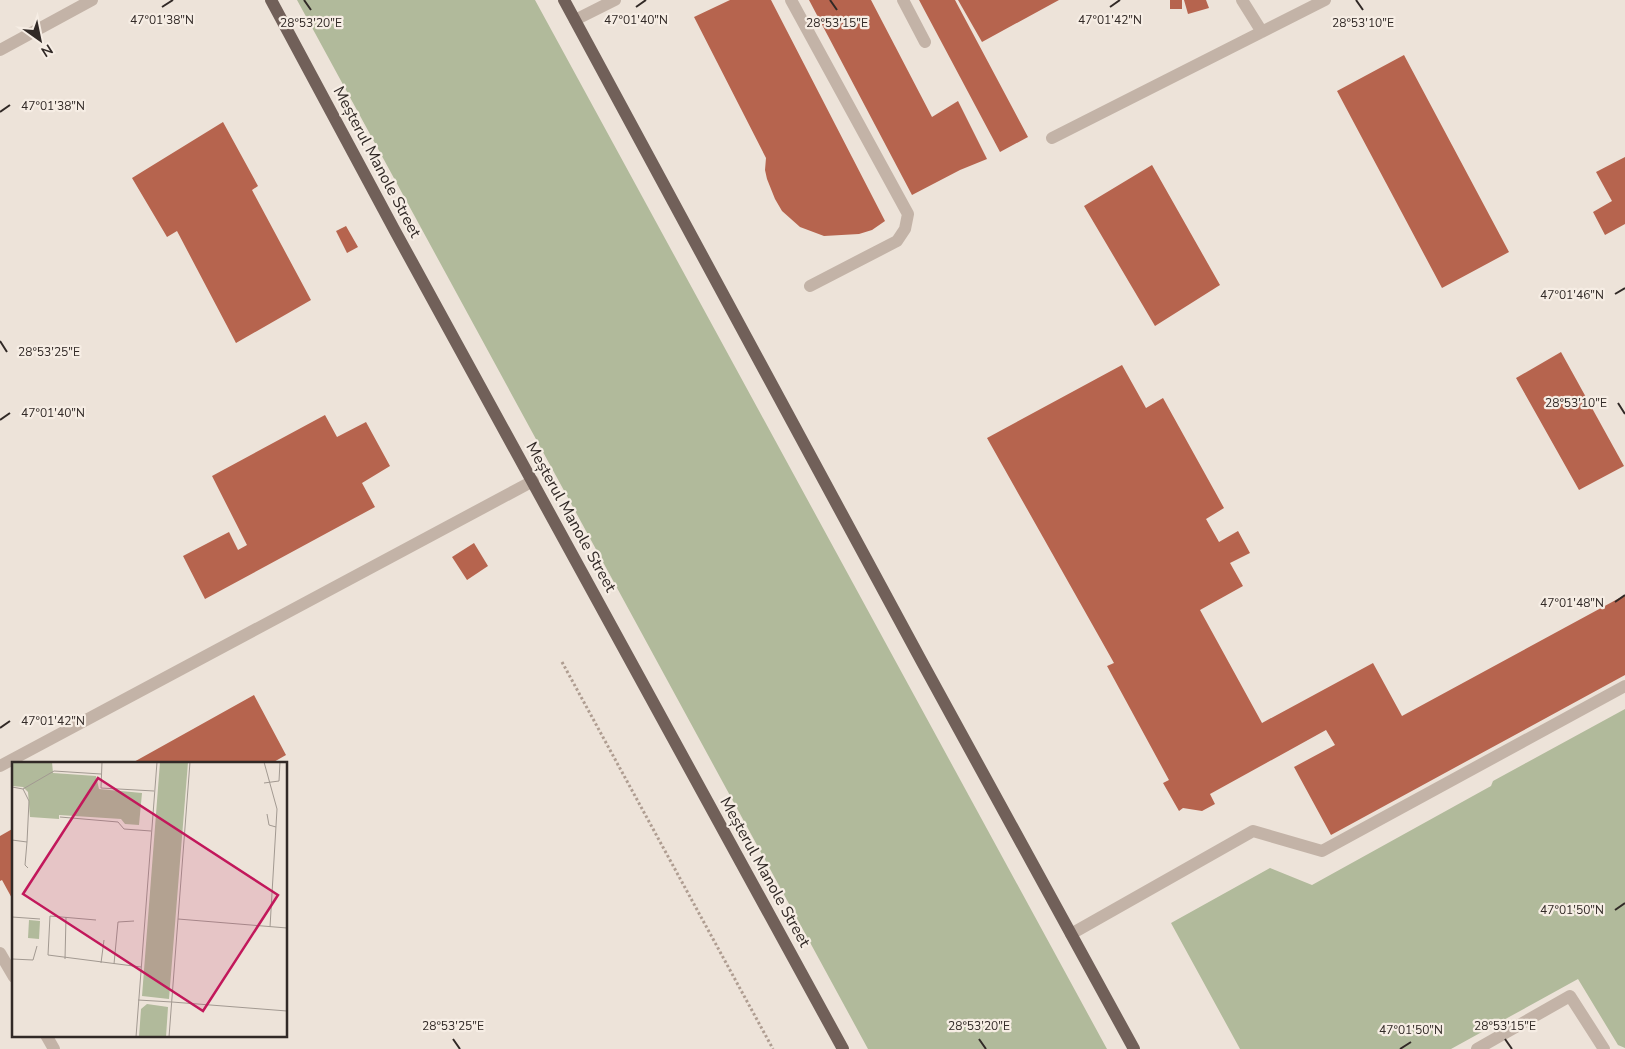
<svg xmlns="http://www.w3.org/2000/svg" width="1625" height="1049" font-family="'Nunito Sans',sans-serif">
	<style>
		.green { fill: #b1ba9b }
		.building { fill: #b6644e }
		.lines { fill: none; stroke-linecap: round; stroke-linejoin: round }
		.path { stroke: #af9d91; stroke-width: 3; stroke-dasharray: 2.5 2.5; stroke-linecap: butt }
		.minor { stroke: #c3b3a7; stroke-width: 12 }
		.major { stroke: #716059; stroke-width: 12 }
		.ticks { fill: none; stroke: #312926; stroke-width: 2 }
		.labels { text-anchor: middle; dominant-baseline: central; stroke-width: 4.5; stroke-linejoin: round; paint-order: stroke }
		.street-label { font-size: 16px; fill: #312926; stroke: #f6ede4 }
		.inset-road { fill: none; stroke: #a29991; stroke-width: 1 }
		.view { fill: #c2185b; fill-opacity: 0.15; stroke: #c2185b; stroke-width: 2.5 }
		.inset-edge { fill: none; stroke: #312926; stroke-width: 2.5 }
		.ticks-label { font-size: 12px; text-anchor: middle; fill: #312926; stroke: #f6ede4; stroke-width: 4.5; stroke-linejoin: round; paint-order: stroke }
	</style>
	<rect width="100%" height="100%" fill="#ede3d9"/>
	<path class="green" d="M 297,0 L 535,0 L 1107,1049 L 868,1049 Z
		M 1625,709 L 1625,1048 L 1618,1045 L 1578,979 L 1451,1049 L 1240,1049 L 1171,923 L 1270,868 L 1312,885 L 1491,786 L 1493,781 Z"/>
	<path class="building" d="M 730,0 L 771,0 L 885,221 L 872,230 L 859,234 L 824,236 L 800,227 L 782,211 L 775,199 L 767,179 L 765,170 L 766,158 L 694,17 Z
		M 809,0 L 871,0 L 932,117 L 958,101 L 987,159 L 960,170 L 912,195 Z
		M 919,0 L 955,0 L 1028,137 L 1000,152 Z
		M 958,0 L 1059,0 L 982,42 Z
		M 1170,0 L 1182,0 L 1182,9 L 1170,9 Z
		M 1184,0 L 1206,0 L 1209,8 L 1188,14 Z
		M 1404,55 L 1509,252 L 1442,288 L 1337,91 Z
		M 223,122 L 258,186 L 252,190 L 311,300 L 236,343 L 177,231 L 167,237 L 132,178 Z
		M 1625,157 L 1625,224 L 1605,235 L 1593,212 L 1612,201 L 1596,172 Z
		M 1152,165 L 1220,285 L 1155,326 L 1084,206 Z
		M 346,226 L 358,247 L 347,253 L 336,231 Z
		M 1561,352 L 1624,466 L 1579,490 L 1516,378 Z
		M 1122,365 L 1146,408 L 1163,398 L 1224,508 L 1206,519 L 1219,542 L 1238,531 L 1250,553 L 1230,563 L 1243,586 L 1200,610 L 1262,723 L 1373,663 L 1402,716 L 1625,595 L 1625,675 L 1331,835 L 1294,767 L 1335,745 L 1326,730 L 1210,794 L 1215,804 L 1202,811 L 1183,808 L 1179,811 L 1163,783 L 1169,780 L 1107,666 L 1114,663 L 987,438 Z
		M 325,415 L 337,437 L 366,422 L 390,466 L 362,483 L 375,507 L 205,599 L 183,556 L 229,532 L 238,550 L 247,545 L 212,476 Z
		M 474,543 L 488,566 L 467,580 L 452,557 Z
		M 254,695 L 286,755 L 272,763 L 132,763 Z
		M 14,828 L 14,902 L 2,880 L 0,881 L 0,836 Z"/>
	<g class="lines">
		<path class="path" d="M 562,662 L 773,1049"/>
		<path class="minor" d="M 791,0 L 908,214 L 905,229 L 897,241 L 810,286
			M 903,0 L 925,42
			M 1242,0 L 1262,32
			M 575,20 L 615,0
			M 0,50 L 92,0
			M 1052,138 L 1325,0
			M 0,766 L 533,481
			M 1071,934 L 1253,831 L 1322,851 L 1625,686
			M 0,953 L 14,977
			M 46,1035 L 54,1049
			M 1477,1049 L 1570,996 L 1604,1049"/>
		<path class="major" d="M 271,0 L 395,231 L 843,1049
			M 564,0 L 922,662 L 1134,1049"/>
	</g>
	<path class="ticks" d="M 304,0 L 311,10M 830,0 L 837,10M 1356,0 L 1363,10M 162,7 L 173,0M 636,7 L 646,0M 1110,7 L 1120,0M 0,112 L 10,105M 1615,294 L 1625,288M 0,341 L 7,352M 1618,403 L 1625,414M 0,420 L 10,413M 1615,602 L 1625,595M 0,728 L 10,721M 1615,910 L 1625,903M 453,1039 L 460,1049M 979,1039 L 986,1049M 1505,1039 L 1512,1049M 1400,1049 L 1411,1042"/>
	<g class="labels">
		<g class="street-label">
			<text transform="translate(377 162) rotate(62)">Meșterul Manole Street</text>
			<text transform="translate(571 517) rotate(61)">Meșterul Manole Street</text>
			<text transform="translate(765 872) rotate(61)">Meșterul Manole Street</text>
		</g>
	</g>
	<g transform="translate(12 762)">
		<rect width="275" height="275" fill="#ede3d9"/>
		<path d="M 0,0 L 40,0 L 41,11 L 84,14 L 87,27 L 130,31 L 127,63 L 113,62 L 109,57 L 47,53 L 47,57 L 18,55 L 16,30 L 11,25 L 0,24 ZM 148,0 L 176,0 L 157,237 L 130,234 ZM 17,158 L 28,159 L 27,177 L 16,176 ZM 135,242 L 156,245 L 154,275 L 127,275 L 129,247 Z" fill="#b1ba9b"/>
		<path class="inset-road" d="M 90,0 L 89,26 L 142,29M 252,0 L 265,47 L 258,165M 252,21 L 267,19 L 268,0M 0,25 L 11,27 L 42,9 L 89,12M 255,52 L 257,63 L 264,65M 48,55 L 106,60 L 112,67 L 139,69M 0,78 L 15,80 L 17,39 L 11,27M 15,80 L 13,103 L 16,106M 0,155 L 28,157M 166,157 L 275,166M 84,158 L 38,154 L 36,193 L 129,205M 0,197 L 21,198 L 25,184M 53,197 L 54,155M 89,201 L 92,178M 102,202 L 106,160 L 122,159M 126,238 L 160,240M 160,240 L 275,249M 124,275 L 145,0M 157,275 L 178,0"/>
		<path class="view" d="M 86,16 L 266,133 L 191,249 L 11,132 Z"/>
		<rect width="275" height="275" class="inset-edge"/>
	</g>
	<g class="ticks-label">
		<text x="1110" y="24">47°01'42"N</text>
		<text x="162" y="24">47°01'38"N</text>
		<text x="636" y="24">47°01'40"N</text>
		<text x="311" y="27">28°53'20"E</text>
		<text x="837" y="27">28°53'15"E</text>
		<text x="1363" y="27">28°53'10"E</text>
		<text x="53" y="110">47°01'38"N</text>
		<text x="1572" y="299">47°01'46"N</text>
		<text x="49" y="356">28°53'25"E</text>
		<text x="1576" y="407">28°53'10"E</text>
		<text x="53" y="417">47°01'40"N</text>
		<text x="1572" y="607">47°01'48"N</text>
		<text x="53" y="725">47°01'42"N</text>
		<text x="1572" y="914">47°01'50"N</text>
		<text x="453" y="1030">28°53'25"E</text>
		<text x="979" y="1030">28°53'20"E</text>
		<text x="1505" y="1030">28°53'15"E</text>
		<text x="1411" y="1034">47°01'50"N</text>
	</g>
	<g transform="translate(40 40) rotate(147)" stroke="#f6ede4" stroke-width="4" paint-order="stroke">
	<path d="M0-4L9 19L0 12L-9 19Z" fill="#312926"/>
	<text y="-8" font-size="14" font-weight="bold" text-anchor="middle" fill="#312926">N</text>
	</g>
</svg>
